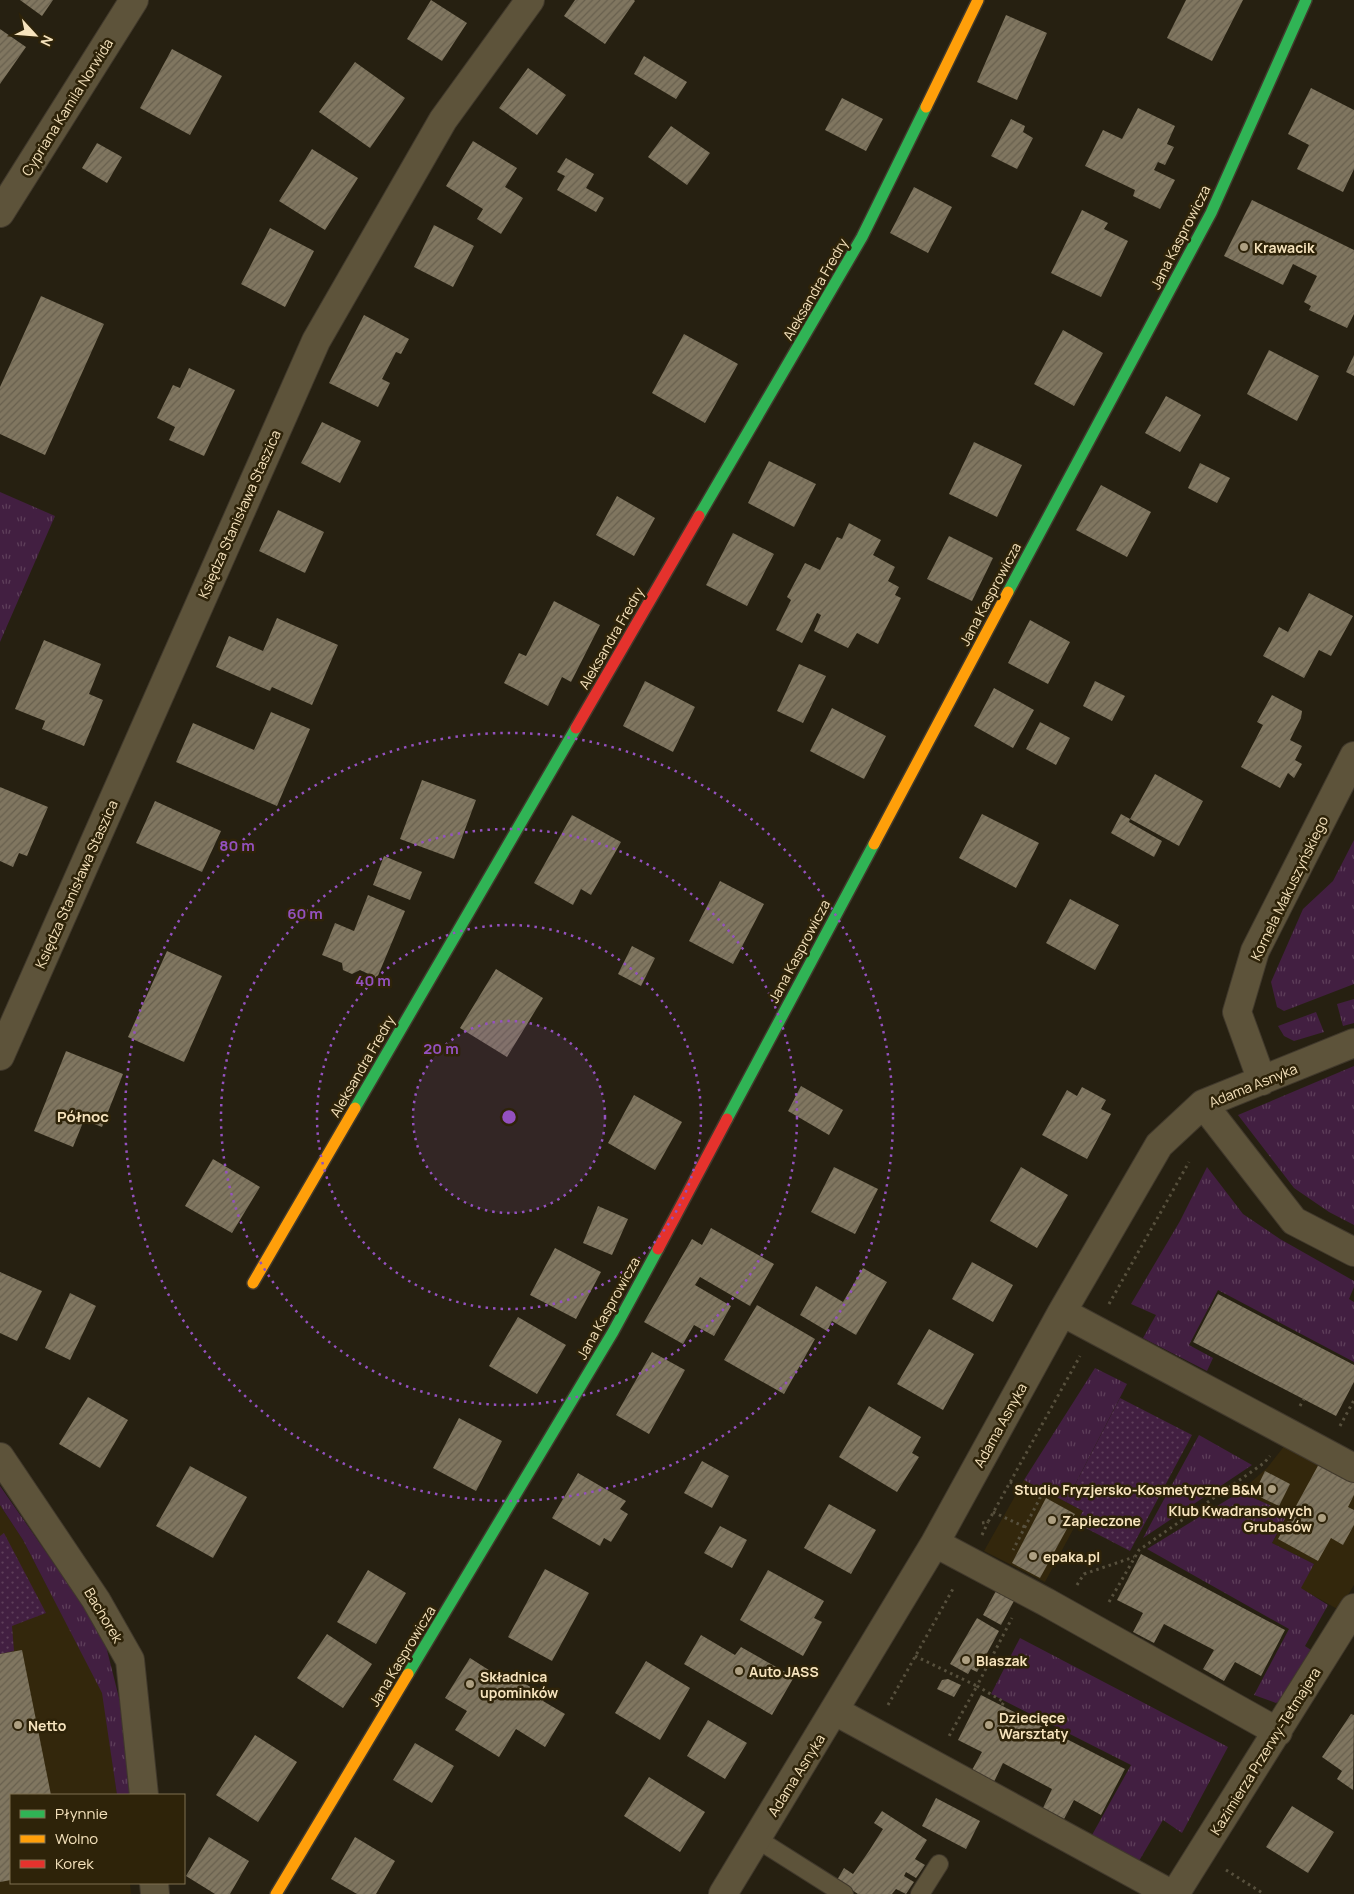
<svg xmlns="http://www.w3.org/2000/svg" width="1354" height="1894" font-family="Manrope,sans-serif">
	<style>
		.built { fill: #33270c }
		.grass { fill: url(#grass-tufts) }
		.park { fill: url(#park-dots) }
		.building { fill: url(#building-hatch) }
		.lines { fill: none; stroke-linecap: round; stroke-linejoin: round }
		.lane-casing { stroke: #41392c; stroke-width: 20 }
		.street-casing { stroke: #41392c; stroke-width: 30 }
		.fast-casing { stroke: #41392c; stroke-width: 14 }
		.slow-casing { stroke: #41392c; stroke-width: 14 }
		.jam-casing { stroke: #41392c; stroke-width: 14 }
		.path { stroke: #57503d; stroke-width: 3; stroke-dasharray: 2.5 4; stroke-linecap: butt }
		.lane { stroke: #5d533a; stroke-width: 18 }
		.street { stroke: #5d533a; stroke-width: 28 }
		.fast { stroke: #30b455; stroke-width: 11 }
		.slow { stroke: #ff9f0a; stroke-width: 11 }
		.jam { stroke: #e5322d; stroke-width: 11 }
		.ring { fill: none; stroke: #9451bf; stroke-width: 2.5; stroke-dasharray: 2.5 5 }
		.poi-dot { fill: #ad9f81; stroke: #2e2309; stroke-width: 2 }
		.labels { text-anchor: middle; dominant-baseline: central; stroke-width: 5; stroke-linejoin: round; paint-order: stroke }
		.street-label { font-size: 14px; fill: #f6e3bd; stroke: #2e2309 }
		.poi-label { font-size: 14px; font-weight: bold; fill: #f6e3bd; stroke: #2e2309; text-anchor: start }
		.neighbourhood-label { font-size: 15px; font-weight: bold; fill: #f6e3bd; stroke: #2e2309 }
		.centre { fill: #9451bf; stroke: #2e2309; stroke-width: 2.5 }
		.ring-label { font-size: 15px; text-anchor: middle; font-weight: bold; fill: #9451bf; stroke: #2e2309; stroke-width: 5; stroke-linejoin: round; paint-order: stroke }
	</style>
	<defs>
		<pattern id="grass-tufts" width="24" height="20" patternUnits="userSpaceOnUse" patternTransform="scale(1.25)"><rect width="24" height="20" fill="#421f41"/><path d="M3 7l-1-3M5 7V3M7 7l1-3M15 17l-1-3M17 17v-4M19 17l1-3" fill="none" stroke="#5e3f5a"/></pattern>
		<pattern id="park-dots" width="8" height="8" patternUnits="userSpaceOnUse" patternTransform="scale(1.25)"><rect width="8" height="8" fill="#421f41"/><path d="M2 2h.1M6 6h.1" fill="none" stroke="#5e3f5a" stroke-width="1.8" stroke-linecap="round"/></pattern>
		<pattern id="building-hatch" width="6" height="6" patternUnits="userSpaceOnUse" patternTransform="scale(1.25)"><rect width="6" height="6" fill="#807660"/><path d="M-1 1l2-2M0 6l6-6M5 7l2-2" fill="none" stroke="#68604e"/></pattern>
	</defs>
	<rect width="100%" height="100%" fill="#262011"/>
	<path class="built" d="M 1289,1440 L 1354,1474 L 1354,1585 L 1339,1610 L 1300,1588 L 1314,1564 L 1272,1543 L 1288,1513 L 1240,1492 L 1267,1468 Z
		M 1024,1480 L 1083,1511 L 1045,1582 L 984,1551 Z
		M 0,1505 L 23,1540 L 103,1693 L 117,1795 L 11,1795 L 11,1883 L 130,1883 L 131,1894 L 0,1894 Z"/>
	<path class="grass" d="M 0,492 L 55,516 L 0,642 Z
		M 1354,840 L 1354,984 L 1284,1011 L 1277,1007 L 1271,982 L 1303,909 L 1333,881 Z
		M 1354,999 L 1354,1023 L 1343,1026 L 1337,1004 Z
		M 1316,1012 L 1324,1032 L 1294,1041 L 1284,1036 L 1278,1026 Z
		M 1354,1066 L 1354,1225 L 1329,1212 L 1294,1188 L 1238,1115 Z
		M 1207,1167 L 1243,1214 L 1280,1239 L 1354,1281 L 1354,1287 L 1349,1299 L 1354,1302 L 1354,1362 L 1218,1290 L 1189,1345 L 1213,1358 L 1207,1371 L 1143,1338 L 1156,1315 L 1131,1304 L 1180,1221 Z
		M 1095,1368 L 1127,1384 L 1066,1502 L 1024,1480 Z
		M 1199,1435 L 1252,1465 L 1143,1538 Z
		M 0,1486 L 103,1634 L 130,1742 L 136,1795 L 117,1795 L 102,1693 L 23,1540 L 0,1505 Z
		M 1240,1492 L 1288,1513 L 1272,1543 L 1314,1564 L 1301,1588 L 1328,1605 L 1305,1646 L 1314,1652 L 1293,1692 L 1276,1703 L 1254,1695 L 1289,1629 L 1147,1549 Z
		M 1020,1638 L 1228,1747 L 1182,1833 L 1163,1820 L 1139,1861 L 1092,1835 L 1131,1765 L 991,1694 Z"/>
	<path class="park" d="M 1120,1398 L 1192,1435 L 1130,1551 L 1076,1523 L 1083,1511 L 1066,1502 Z
		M 4,1533 L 46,1613 L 12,1626 L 14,1651 L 0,1654 L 0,1536 Z"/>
	<path class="building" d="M 20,0 L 53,0 L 42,16 Z
		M 431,0 L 467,23 L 442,61 L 407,39 Z
		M 575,0 L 634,0 L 635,1 L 605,44 L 564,16 Z
		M 1186,0 L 1243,0 L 1212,61 L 1167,38 Z
		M 1006,15 L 1047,33 L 1017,100 L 977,82 Z
		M 0,29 L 26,47 L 0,84 Z
		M 172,49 L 222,76 L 190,135 L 140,108 Z
		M 644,56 L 687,82 L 676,99 L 634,74 Z
		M 355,62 L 405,98 L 370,148 L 319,112 Z
		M 528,68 L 566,95 L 537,135 L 499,108 Z
		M 1311,88 L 1354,110 L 1354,169 L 1343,192 L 1297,169 L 1309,145 L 1288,134 Z
		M 842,98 L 883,119 L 866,151 L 825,130 Z
		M 1138,108 L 1175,126 L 1167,144 L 1174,147 L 1165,165 L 1158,162 L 1154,170 L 1175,180 L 1160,209 L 1133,196 L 1135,190 L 1085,166 L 1103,130 L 1122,139 Z
		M 1011,119 L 1025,126 L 1023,132 L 1033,138 L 1017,169 L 991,156 Z
		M 671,126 L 710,153 L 687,185 L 648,157 Z
		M 473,141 L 517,168 L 505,187 L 523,198 L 501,234 L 477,219 L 483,209 L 446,186 Z
		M 97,143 L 122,157 L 107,183 L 82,168 Z
		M 312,149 L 358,178 L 325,230 L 279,201 Z
		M 566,158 L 594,174 L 586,188 L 604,198 L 596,212 L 557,190 L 565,176 L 557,172 Z
		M 914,187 L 952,207 L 928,253 L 890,233 Z
		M 1252,200 L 1354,250 L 1354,314 L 1347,328 L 1309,310 L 1311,306 L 1304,302 L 1317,276 L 1293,264 L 1283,285 L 1224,256 Z
		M 1082,210 L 1108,223 L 1104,229 L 1128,241 L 1101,297 L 1051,273 Z
		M 434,225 L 474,246 L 453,287 L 414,267 Z
		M 270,228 L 314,251 L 285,307 L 241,284 Z
		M 41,296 L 104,324 L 45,455 L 0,434 L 0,387 Z
		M 364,315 L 409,339 L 401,354 L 396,352 L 382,379 L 390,383 L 378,407 L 329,383 Z
		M 1063,330 L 1103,353 L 1074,406 L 1034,384 Z
		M 684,334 L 738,364 L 705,423 L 652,393 Z
		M 1269,350 L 1319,376 L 1297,421 L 1247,394 Z
		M 1354,355 L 1354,376 L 1346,372 Z
		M 189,368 L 235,390 L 204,456 L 169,440 L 175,427 L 157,418 L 173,385 L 180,388 Z
		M 1166,396 L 1201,415 L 1180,452 L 1145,433 Z
		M 322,422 L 361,441 L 340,483 L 301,463 Z
		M 974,442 L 1022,465 L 997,517 L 949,494 Z
		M 769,461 L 816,484 L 794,527 L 748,503 Z
		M 1200,463 L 1230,478 L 1217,503 L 1188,488 Z
		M 1101,485 L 1151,512 L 1127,557 L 1076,530 Z
		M 617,496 L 655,518 L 634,556 L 596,535 Z
		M 278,510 L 324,532 L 305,573 L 259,551 Z
		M 849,523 L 881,540 L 873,555 L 895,567 L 888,581 L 899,587 L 895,595 L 901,598 L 878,644 L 857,633 L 848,648 L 814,631 L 821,615 L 817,613 L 802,643 L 776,630 L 791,600 L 787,597 L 805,563 L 820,570 L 837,537 L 842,539 Z
		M 733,533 L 774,554 L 747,606 L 706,585 Z
		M 949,536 L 993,558 L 972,601 L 927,579 Z
		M 1309,593 L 1353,616 L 1331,656 L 1319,650 L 1304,678 L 1263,656 L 1279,627 L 1288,632 Z
		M 554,601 L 600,625 L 571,682 L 562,677 L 548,706 L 504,683 L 519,653 L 526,656 Z
		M 277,618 L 338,645 L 312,705 L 272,687 L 270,691 L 216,667 L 229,636 L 263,651 Z
		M 1030,620 L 1070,642 L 1048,684 L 1008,663 Z
		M 44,640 L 101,664 L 89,694 L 103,700 L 84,746 L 42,729 L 45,721 L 15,709 Z
		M 799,664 L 826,676 L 803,723 L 777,711 Z
		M 645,681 L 695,707 L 673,752 L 623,726 Z
		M 1095,681 L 1125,696 L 1112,721 L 1083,706 Z
		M 994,688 L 1034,710 L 1013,748 L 974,726 Z
		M 1272,695 L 1302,711 L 1301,718 L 1290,740 L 1302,746 L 1295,760 L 1302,764 L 1294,778 L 1288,773 L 1280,788 L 1241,767 L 1263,725 L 1257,722 Z
		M 832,708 L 886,736 L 864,779 L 810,751 Z
		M 271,712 L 310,729 L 277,806 L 176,762 L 193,723 L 254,750 Z
		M 1040,722 L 1070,738 L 1056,765 L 1026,749 Z
		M 1155,774 L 1203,801 L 1179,846 L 1130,819 Z
		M 422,780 L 476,800 L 454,859 L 400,839 Z
		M 0,787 L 48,807 L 27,856 L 19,853 L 13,867 L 0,861 Z
		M 155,801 L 221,831 L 202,872 L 136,843 Z
		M 982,814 L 1039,843 L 1016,888 L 959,858 Z
		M 1121,814 L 1130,819 L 1129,822 L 1162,841 L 1154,857 L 1111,833 Z
		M 572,815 L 621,842 L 591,895 L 581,889 L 573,905 L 534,883 Z
		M 384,856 L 422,872 L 410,900 L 373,885 Z
		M 720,881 L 764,904 L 733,964 L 689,941 Z
		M 368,895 L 405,911 L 377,978 L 360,970 L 352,974 L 343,970 L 342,963 L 322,955 L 335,923 L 354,931 Z
		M 1070,899 L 1119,925 L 1095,970 L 1046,943 Z
		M 632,946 L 655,958 L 641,986 L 618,974 Z
		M 167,951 L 222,976 L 184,1062 L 128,1037 Z
		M 496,969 L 543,998 L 507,1057 L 460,1028 Z
		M 66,1051 L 123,1074 L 102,1127 L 84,1120 L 73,1147 L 34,1131 Z
		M 801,1086 L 843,1110 L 829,1135 L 788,1111 Z
		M 1082,1087 L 1106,1100 L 1101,1109 L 1111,1114 L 1087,1159 L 1042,1135 L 1067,1090 L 1077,1096 Z
		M 634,1095 L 682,1122 L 655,1170 L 608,1143 Z
		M 213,1159 L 260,1187 L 232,1233 L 185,1206 Z
		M 834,1167 L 878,1189 L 855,1234 L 811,1212 Z
		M 1021,1167 L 1068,1195 L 1037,1248 L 990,1221 Z
		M 598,1206 L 628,1219 L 612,1255 L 583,1243 Z
		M 711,1228 L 774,1264 L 750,1306 L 700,1277 L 695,1285 L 731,1306 L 714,1336 L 694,1325 L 683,1344 L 644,1322 L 692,1239 L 702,1245 Z
		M 555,1248 L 601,1272 L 576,1319 L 530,1295 Z
		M 972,1262 L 1013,1285 L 993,1322 L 952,1299 Z
		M 863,1268 L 887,1282 L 856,1335 L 832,1321 L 827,1331 L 800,1315 L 816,1286 L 843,1302 Z
		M 0,1272 L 42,1291 L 17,1341 L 0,1333 Z
		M 70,1293 L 96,1306 L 70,1360 L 45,1348 Z
		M 1218,1294 L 1354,1365 L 1354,1382 L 1336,1416 L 1193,1342 Z
		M 757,1305 L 815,1339 L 784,1394 L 724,1360 Z
		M 518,1317 L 566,1345 L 537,1394 L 489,1366 Z
		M 929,1329 L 974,1354 L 943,1410 L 897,1384 Z
		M 652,1352 L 685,1370 L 649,1434 L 616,1415 Z
		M 88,1397 L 128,1420 L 100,1468 L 59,1444 Z
		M 869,1406 L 921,1437 L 912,1453 L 919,1457 L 897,1492 L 839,1457 Z
		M 459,1418 L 502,1441 L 476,1491 L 433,1468 Z
		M 702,1461 L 729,1476 L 712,1508 L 684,1493 Z
		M 1320,1462 L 1354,1480 L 1354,1495 L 1348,1507 L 1354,1510 L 1354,1525 L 1343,1545 L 1331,1538 L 1318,1561 L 1278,1539 Z
		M 190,1466 L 247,1497 L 213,1558 L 156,1526 Z
		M 1265,1471 L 1290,1484 L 1279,1506 L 1254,1494 Z
		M 578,1473 L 626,1501 L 620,1509 L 628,1514 L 611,1542 L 604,1538 L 600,1546 L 552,1518 Z
		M 1046,1498 L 1075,1514 L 1040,1578 L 1012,1563 Z
		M 829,1504 L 876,1530 L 851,1574 L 804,1548 Z
		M 720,1526 L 747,1540 L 732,1568 L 704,1553 Z
		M 1141,1554 L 1285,1630 L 1261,1676 L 1235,1662 L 1224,1681 L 1203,1669 L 1214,1650 L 1164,1624 L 1154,1643 L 1133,1632 L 1143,1613 L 1117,1600 Z
		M 545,1569 L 589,1593 L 552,1661 L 508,1637 Z
		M 368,1570 L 406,1593 L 376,1644 L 337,1622 Z
		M 768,1570 L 824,1601 L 814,1618 L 822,1622 L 803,1656 L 740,1620 Z
		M 997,1589 L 1015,1599 L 1001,1625 L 983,1615 Z
		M 977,1618 L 999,1631 L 977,1672 L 971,1669 L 968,1674 L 950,1664 Z
		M 327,1634 L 372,1664 L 343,1708 L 297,1678 Z
		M 701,1635 L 735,1655 L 741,1647 L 794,1677 L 772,1715 L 684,1664 Z
		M 22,1650 L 51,1795 L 11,1795 L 11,1880 L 0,1882 L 0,1654 Z
		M 470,1658 L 506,1681 L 510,1675 L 546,1696 L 543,1701 L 565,1714 L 545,1747 L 516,1729 L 499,1757 L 455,1730 L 467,1711 L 445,1698 Z
		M 646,1661 L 690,1688 L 660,1740 L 615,1713 Z
		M 948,1679 L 961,1685 L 954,1697 L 937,1689 L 942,1680 Z
		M 981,1695 L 1125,1769 L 1101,1815 L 1074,1800 L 1064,1819 L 1043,1808 L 1052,1789 L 1003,1763 L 994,1782 L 972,1770 L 982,1752 L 958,1740 Z
		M 1351,1714 L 1354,1715 L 1353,1790 L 1337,1779 L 1342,1771 L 1322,1757 Z
		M 708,1720 L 747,1743 L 725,1779 L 687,1756 Z
		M 255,1735 L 297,1762 L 258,1822 L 216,1795 Z
		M 415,1743 L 454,1766 L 432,1803 L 393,1780 Z
		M 649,1777 L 705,1812 L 680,1852 L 624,1816 Z
		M 936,1798 L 980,1821 L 966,1849 L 922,1826 Z
		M 1292,1806 L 1334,1832 L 1308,1873 L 1266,1847 Z
		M 882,1811 L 927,1840 L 915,1859 L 925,1865 L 916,1878 L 906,1872 L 904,1876 L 914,1882 L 906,1894 L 896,1889 L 892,1894 L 858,1894 L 837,1880 L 844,1868 L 853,1874 L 869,1851 L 883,1829 L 874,1823 Z
		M 209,1837 L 249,1861 L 230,1894 L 215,1894 L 186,1876 Z
		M 355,1837 L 395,1861 L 376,1894 L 357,1894 L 331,1879 Z"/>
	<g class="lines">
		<defs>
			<path id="lane" d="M 757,1839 L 844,1894
				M 920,1894 L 939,1864"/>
			<path id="street" d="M 0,213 L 134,0
				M 0,1056 L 316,341 L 443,120 L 530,0
				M 1262,1081 L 1237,1012 L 1255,951 L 1354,756
				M 1203,1104 L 1294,1221 L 1354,1252
				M 1062,1312 L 1354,1468
				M 0,1457 L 96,1600 L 130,1660 L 144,1795
				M 935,1543 L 1046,1602 L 1278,1732
				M 835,1711 L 1171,1894
				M 154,1883 L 155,1894
				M 723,1894 L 935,1543 L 1062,1312 L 1159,1145 L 1203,1104 L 1354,1043
				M 1175,1894 L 1354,1608"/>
			<path id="fast" d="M 699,516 L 862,237 L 926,107
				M 1008,592 L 1211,213 L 1306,0
				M 355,1108 L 576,728
				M 727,1119 L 874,844
				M 408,1674 L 613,1332 L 658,1249"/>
			<path id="slow" d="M 926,107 L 978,0
				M 874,844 L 1008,592
				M 253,1283 L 355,1108
				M 276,1894 L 408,1674"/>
			<path id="jam" d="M 576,728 L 699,516
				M 658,1249 L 727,1119"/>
		</defs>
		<use href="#lane" class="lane-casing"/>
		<use href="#street" class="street-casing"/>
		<use href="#fast" class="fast-casing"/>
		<use href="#slow" class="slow-casing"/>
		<use href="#jam" class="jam-casing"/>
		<path class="path" d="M 1109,1304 L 1189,1162
			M 1300,1406 L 1304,1399
			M 1340,1426 L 1354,1400
			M 1010,1482 L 1040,1498 L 1013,1550
			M 993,1512 L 1025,1527
			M 982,1523 L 988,1522 L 1080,1356
			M 982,1535 L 988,1522
			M 1077,1585 L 1084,1574 L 1134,1557
			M 1109,1602 L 1139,1550 L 1264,1463 L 1270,1456
			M 915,1656 L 977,1686 L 948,1738
			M 888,1705 L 954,1587
			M 1002,1705 L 1004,1702 L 977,1686 L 1012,1618
			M 1226,1870 L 1264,1894"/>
		<use href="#lane" class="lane"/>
		<use href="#street" class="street"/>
		<use href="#fast" class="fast"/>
		<use href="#slow" class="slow"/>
		<use href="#jam" class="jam"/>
	</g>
	<circle cx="509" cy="1117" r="96" fill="#9451bf" fill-opacity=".12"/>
	<g class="ring">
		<circle cx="509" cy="1117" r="96"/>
		<circle cx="509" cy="1117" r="192"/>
		<circle cx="509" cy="1117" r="288"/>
		<circle cx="509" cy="1117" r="384"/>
	</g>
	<g class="poi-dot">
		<circle cx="1244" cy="247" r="5"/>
		<circle cx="1272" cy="1489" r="5"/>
		<circle cx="1322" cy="1518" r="5"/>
		<circle cx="1052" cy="1520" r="5"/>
		<circle cx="1033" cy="1556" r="5"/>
		<circle cx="966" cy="1660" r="5"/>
		<circle cx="739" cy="1671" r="5"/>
		<circle cx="470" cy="1684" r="5"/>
		<circle cx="18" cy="1725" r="5"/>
		<circle cx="989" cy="1725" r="5"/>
	</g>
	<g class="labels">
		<g class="street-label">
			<text transform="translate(67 107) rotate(-58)">Cypriana Kamila Norwida</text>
			<text transform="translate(1180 237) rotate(-63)">Jana Kasprowicza</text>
			<text transform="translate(815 289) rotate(-60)">Aleksandra Fredry</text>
			<text transform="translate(239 514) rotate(-66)">Księdza Stanisława Staszica</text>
			<text transform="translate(990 594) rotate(-62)">Jana Kasprowicza</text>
			<text transform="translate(611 638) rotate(-60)">Aleksandra Fredry</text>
			<text transform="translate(76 884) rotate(-66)">Księdza Stanisława Staszica</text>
			<text transform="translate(1289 888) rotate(-64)">Kornela Makuszyńskiego</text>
			<text transform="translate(799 951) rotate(-62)">Jana Kasprowicza</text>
			<text transform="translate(362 1066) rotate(-60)">Aleksandra Fredry</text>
			<text transform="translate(1253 1085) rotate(-22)">Adama Asnyka</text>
			<text transform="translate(608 1308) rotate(-61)">Jana Kasprowicza</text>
			<text transform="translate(1000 1425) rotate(-61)">Adama Asnyka</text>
			<text transform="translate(104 1615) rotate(59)">Bachorek</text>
			<text transform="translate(402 1656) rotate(-59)">Jana Kasprowicza</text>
			<text transform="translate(1265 1751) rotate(-58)">Kazimierza Przerwy-Tetmajera</text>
			<text transform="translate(796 1775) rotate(-58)">Adama Asnyka</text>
		</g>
		<g class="poi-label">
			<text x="1254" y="247">Krawacik</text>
			<text x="1262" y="1489" text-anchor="end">Studio Fryzjersko-Kosmetyczne B&amp;M</text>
			<text x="1312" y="1510" text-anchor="end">Klub Kwadransowych<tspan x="1312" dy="16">Grubasów</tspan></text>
			<text x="1062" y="1520">Zapieczone</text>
			<text x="1043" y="1556">epaka.pl</text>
			<text x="976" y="1660">Blaszak</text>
			<text x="749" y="1671">Auto JASS</text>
			<text x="480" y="1676">Składnica<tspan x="480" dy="16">upominków</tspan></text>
			<text x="999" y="1717">Dziecięce<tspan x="999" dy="16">Warsztaty</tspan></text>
			<text x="28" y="1725">Netto</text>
		</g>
		<g class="neighbourhood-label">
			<text x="83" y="1116">Północ</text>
		</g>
	</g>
	<circle cx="509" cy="1117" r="8" class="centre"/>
	<g class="ring-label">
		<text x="237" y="851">80 m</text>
		<text x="305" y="919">60 m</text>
		<text x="373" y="986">40 m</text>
		<text x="441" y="1054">20 m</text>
	</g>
	<rect x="10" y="1794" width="175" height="90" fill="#2e2309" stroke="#7e7051"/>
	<rect x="20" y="1810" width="25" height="8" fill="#30b455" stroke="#7e7051"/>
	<text x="55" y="1819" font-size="15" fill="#f6e3bd">Płynnie</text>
	<rect x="20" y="1835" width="25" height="8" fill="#ff9f0a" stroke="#7e7051"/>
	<text x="55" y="1844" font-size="15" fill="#f6e3bd">Wolno</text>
	<rect x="20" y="1860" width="25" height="8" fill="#e5322d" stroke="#7e7051"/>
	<text x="55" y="1869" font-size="15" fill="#f6e3bd">Korek</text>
	<g transform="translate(35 35) rotate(116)" stroke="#2e2309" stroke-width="4" paint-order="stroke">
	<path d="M0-4L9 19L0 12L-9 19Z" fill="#f6e3bd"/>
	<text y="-8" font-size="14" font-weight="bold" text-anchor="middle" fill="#f6e3bd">N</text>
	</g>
</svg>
